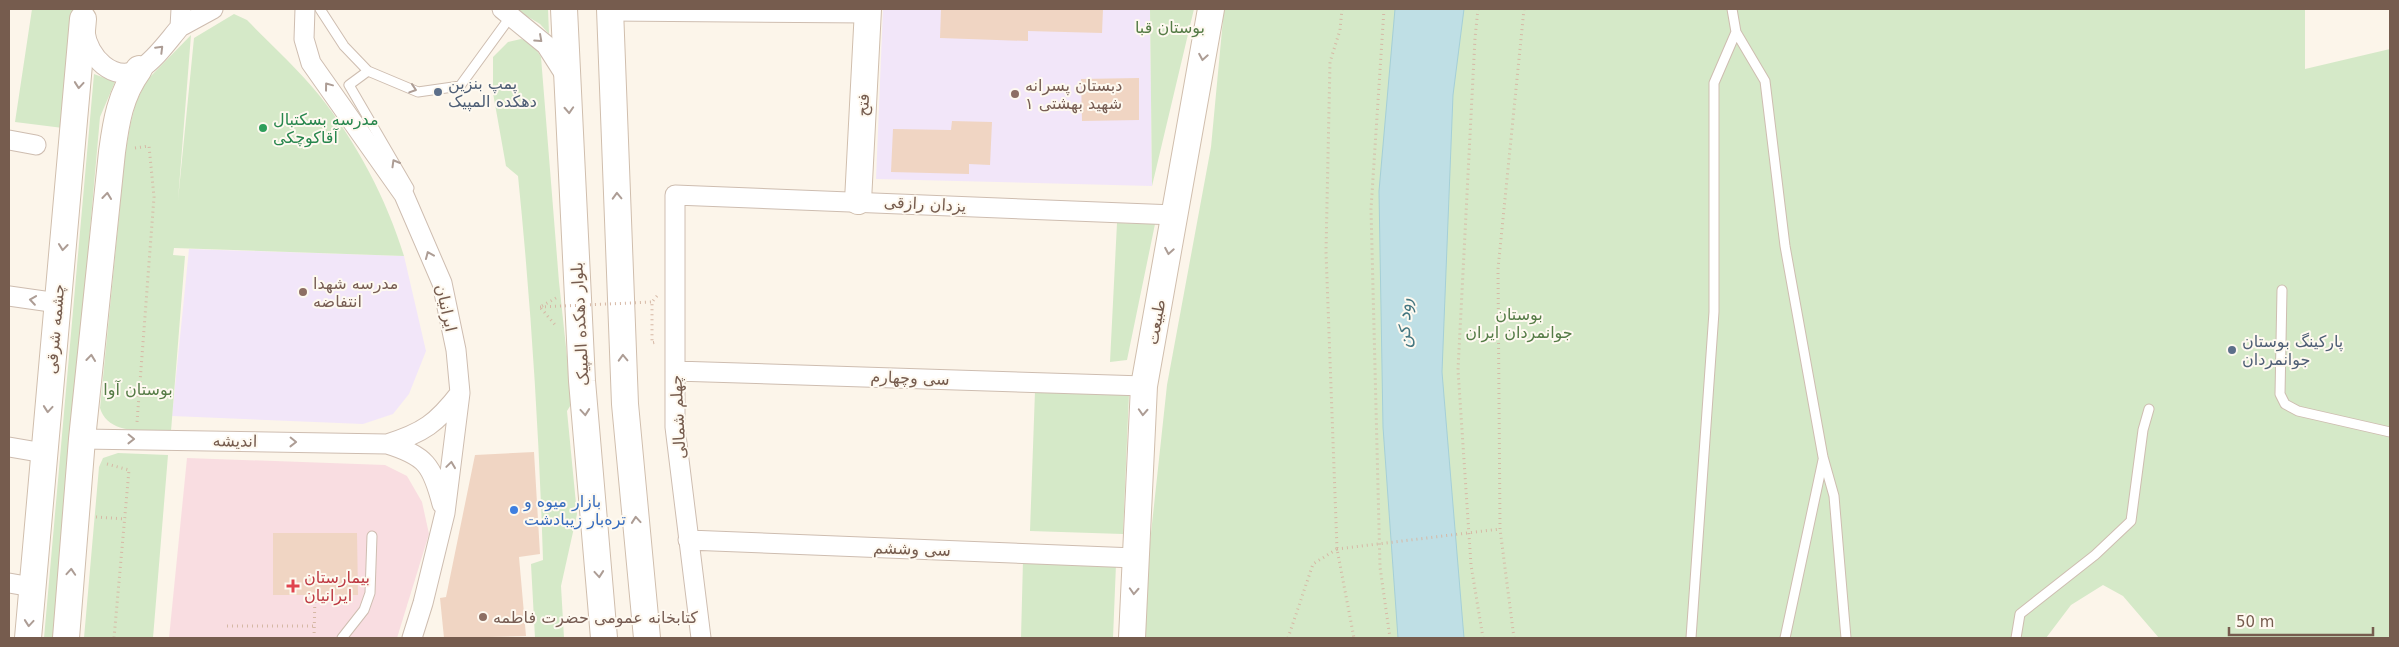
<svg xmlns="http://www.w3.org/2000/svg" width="2399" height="647" font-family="'DejaVu Sans',Vazirmatn,sans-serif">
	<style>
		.education { fill: #f2e6f9 }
		.medical { fill: #f9dde1 }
		.green { fill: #d5e9c8 }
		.water { fill: #bfdfe5; stroke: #a5cfd7 }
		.building { fill: #f0d5c3 }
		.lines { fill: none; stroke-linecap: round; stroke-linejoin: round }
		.lane-casing { stroke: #cebdb0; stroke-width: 11 }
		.street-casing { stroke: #cebdb0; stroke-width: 21 }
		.secondary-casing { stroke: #d0bead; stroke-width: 28 }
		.path { stroke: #d6b8a5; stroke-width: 3; stroke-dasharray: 1 4; stroke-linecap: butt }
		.lane { stroke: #fff; stroke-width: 9 }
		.street { stroke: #fff; stroke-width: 19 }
		.secondary { stroke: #fff; stroke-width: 26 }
		.path-bridge { stroke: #d6b8a5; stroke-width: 3; stroke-dasharray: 1 4; stroke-linecap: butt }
		.oneway { stroke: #ad9d95 }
		.service-dot { fill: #5c6f8a; stroke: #fef9f0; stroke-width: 2 }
		.education-dot { fill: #8d6e63; stroke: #fef9f0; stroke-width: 2 }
		.leisure-dot { fill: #2e9e5b; stroke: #fef9f0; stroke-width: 2 }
		.shop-dot { fill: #3f7fe0; stroke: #fef9f0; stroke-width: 2 }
		.health-dot { fill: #e0444e; stroke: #fef9f0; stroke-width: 2 }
		.labels { text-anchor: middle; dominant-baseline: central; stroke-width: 4; stroke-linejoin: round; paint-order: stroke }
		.park-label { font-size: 16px; fill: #557b46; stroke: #fef9f0 }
		.service-label { font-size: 16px; fill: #4e5e75; stroke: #fef9f0; text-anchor: start }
		.education-label { font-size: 16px; fill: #785e54; stroke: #fef9f0; text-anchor: start }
		.street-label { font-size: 16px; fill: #765c4e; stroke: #fef9f0 }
		.leisure-label { font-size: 16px; fill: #27864d; stroke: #fef9f0; text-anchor: start }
		.shop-label { font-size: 16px; fill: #366cbe; stroke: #fef9f0; text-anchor: start }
		.health-label { font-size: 16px; fill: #be3a42; stroke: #fef9f0; text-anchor: start }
		.water-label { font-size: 18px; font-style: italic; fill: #457781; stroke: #fef9f0 }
	</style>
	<rect width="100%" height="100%" fill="#fcf5ea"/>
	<path class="education" d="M 883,9 L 1150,9 L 1152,186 L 876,179 Z
		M 189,249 L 404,256 L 426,351 L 409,394 L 393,414 L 363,424 L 172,416 Z"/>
	<path class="medical" d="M 187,458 L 385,465 L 407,476 L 422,502 L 429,534 L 397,638 L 169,638 Z"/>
	<path class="green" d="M 32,9 L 77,9 L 63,128 L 15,122 Z
		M 515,9 L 548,9 L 549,34 L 540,24 Z
		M 1150,9 L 1194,9 L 1152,186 Z
		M 1224,9 L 2305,9 L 2305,69 L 2390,49 L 2390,638 L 2159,638 L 2123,596 L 2103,585 L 2071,605 L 2046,638 L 1145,638 L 1148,561 L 1167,385 L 1211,147 Z
		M 234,14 L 247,20 C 271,45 297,68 319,95 C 356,141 387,200 404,256 L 174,248 L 173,255 L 185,256 L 171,431 C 147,430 108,436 100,408 L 125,155 L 130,126 L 136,102 L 147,80 L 191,35 L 178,200 L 194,38 Z
		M 521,39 L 532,43 L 541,57 L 559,282 L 572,403 L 567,411 L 577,514 L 561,586 L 564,638 L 535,638 L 531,564 L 543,560 C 539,432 531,304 518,176 L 506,166 L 493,93 L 493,57 L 508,42 Z
		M 94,74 L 115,82 L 100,117 L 54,638 L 44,638 Z
		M 1117,223 L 1155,224 L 1127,360 L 1110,362 Z
		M 1035,391 L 1129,394 L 1123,534 L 1030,531 Z
		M 118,453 L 168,455 L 153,638 L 84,638 L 99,467 L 103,458 Z
		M 1023,560 L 1116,564 L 1113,638 L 1021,638 Z"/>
	<path class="water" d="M 1395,9 L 1464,9 L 1453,95 L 1442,372 L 1464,638 L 1398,638 L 1383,427 L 1379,191 Z"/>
	<path class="building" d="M 941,9 L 1103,9 L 1102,33 L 1028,31 L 1028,41 L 940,38 Z
		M 1139,78 L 1139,120 L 1082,121 L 1081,79 Z
		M 952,121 L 992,122 L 990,165 L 969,164 L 969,174 L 891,172 L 893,129 L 951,130 Z
		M 534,452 L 540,554 L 519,557 L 526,636 L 444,638 L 440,598 L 446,597 L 475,455 Z
		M 273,533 L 357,533 L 358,595 L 273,595 Z"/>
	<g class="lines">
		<defs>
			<path id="lane" d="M 320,9 L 344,46 L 368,71
				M 1732,9 L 1736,32 L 1765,81 L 1785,246 L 1823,457 L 1834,496 L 1846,638
				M 409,188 L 349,85 L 368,71 L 418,92 L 460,86 L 511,16
				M 2282,290 L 2280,394 L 2285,404 L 2298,411 L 2390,432
				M 342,638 L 364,610 L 370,593 L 372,536
				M 1691,638 L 1714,312 L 1714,83 L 1736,32
				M 1785,638 L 1823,460
				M 2016,638 L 2020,614 L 2095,555 L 2131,521 L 2143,430 L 2149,409"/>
			<path id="street" d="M 305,9 L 304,39 L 311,63 L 404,195 L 442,283 L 456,350 L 460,393 L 445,513 L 423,603 L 412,638
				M 502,9 L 546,45 L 567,78
				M 610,11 L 868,13
				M 180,27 L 213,9
				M 85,32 C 88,56 113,84 140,69 C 155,60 168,41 180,27 L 181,9
				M 9,140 L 36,145
				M 9,296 L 58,303
				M 675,371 L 1144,386
				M 82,439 L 387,444 C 426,456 432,465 442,504
				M 387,444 C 423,433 437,423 460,393
				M 9,447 L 44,453
				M 688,540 L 1135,558
				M 9,583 L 32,587
				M 701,638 L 675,427 L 675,195 L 1175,215"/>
			<path id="secondary" d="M 564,9 L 582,381 L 604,638
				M 610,9 L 625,404 L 647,638
				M 858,201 L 868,9
				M 28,638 L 83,19
				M 66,638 L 82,439 L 112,152 C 116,122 120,95 139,69
				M 1132,638 L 1144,386 L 1211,9"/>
		</defs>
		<use href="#lane" class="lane-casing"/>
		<use href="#street" class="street-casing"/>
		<use href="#secondary" class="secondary-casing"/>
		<path class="path" d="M 1342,9 L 1340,30 L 1330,62 L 1326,252 L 1337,549 L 1354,638
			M 1384,9 L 1371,209 L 1380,567 L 1390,638
			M 1478,9 L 1475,38 L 1458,370 L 1471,565 L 1483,638
			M 135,148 L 149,146 L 154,197 L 137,422
			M 657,296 L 652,302 L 652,343 L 657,342
			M 556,298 L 540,307 L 556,326
			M 107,464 L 129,470 L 114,638
			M 96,517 L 126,519
			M 227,626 L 314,626
			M 314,638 L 315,595
			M 1288,638 L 1313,564 L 1337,549
			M 1514,638 L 1500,529 L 1498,269 L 1524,9"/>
		<use href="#lane" class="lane"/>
		<use href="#street" class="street"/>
		<use href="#secondary" class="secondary"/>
		<path class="path-bridge" d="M 540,307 L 652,302
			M 1337,549 L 1500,529"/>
	</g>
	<defs><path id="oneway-chevron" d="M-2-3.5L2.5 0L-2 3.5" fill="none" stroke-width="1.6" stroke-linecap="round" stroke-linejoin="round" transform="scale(1.25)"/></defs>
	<g class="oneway">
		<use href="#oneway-chevron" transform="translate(539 39) rotate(42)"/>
		<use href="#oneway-chevron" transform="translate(160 49) rotate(-45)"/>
		<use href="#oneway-chevron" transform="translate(1203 57) rotate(100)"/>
		<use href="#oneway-chevron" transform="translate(79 85) rotate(95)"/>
		<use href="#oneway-chevron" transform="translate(328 86) rotate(-127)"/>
		<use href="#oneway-chevron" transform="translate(413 89) rotate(18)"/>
		<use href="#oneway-chevron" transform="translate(569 110) rotate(87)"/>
		<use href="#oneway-chevron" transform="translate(395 163) rotate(-120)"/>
		<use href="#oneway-chevron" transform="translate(107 196) rotate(-84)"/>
		<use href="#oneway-chevron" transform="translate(617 196) rotate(-92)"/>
		<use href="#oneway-chevron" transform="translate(63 247) rotate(96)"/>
		<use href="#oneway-chevron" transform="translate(1169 251) rotate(100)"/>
		<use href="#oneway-chevron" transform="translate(429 255) rotate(-113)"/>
		<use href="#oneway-chevron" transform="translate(33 300) rotate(-172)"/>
		<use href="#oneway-chevron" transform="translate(91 358) rotate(-84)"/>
		<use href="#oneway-chevron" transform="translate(623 358) rotate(-92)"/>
		<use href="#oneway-chevron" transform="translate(48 409) rotate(95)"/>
		<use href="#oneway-chevron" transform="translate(585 412) rotate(85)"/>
		<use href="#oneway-chevron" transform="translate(1143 412) rotate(93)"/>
		<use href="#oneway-chevron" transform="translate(131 439) rotate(1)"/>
		<use href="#oneway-chevron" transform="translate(293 442) rotate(1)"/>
		<use href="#oneway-chevron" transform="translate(451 465) rotate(-82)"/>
		<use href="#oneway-chevron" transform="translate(636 520) rotate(-95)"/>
		<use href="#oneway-chevron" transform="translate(71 572) rotate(-86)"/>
		<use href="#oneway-chevron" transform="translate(599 574) rotate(85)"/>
		<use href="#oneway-chevron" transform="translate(1134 591) rotate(93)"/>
		<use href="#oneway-chevron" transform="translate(29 623) rotate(95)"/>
	</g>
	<g class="service-dot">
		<circle cx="438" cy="92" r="5"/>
		<circle cx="2232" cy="350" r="5"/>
	</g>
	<g class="education-dot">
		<circle cx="1015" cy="94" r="5"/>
		<circle cx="303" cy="292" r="5"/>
		<circle cx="483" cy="617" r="5"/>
	</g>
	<circle class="leisure-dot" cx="263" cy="128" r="5"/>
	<circle class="shop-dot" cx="514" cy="510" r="5"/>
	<path class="health-dot" d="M290.5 578.5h5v5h5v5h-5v5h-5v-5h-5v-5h5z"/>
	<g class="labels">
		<g class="park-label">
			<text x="1170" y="27">بوستان قبا</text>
			<text x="1519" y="314">بوستان<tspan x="1519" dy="18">جوانمردان ایران</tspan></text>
			<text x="138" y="389">بوستان آوا</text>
		</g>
		<g class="service-label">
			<text x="448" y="83">پمپ بنزین<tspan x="448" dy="18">دهکده المپیک</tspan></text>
			<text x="2242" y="341">پارکینگ بوستان<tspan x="2242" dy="18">جوانمردان</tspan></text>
		</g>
		<g class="education-label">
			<text x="1025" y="85">دبستان پسرانه<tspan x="1025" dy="18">شهید بهشتی ۱</tspan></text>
			<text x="313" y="283">مدرسه شهدا<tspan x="313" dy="18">انتفاضه</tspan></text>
			<text x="493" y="617">کتابخانه عمومی حضرت فاطمه</text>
		</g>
		<g class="street-label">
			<text transform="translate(863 105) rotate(-87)">فتح</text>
			<text transform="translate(925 204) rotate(3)">یزدان رازقی</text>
			<text transform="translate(446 308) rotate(77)">ایرانیان</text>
			<text transform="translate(1156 322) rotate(-80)">طبیعت</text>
			<text transform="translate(580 324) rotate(-93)">بلوار دهکده المپیک</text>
			<text transform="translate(55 329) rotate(-85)">چشمه شرقی</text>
			<text transform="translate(910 378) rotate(2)">سی وچهارم</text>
			<text transform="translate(678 417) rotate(-93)">چهلم شمالی</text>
			<text transform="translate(235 441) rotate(1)">اندیشه</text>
			<text transform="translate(912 549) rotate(2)">سی وششم</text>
		</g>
		<g class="leisure-label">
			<text x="273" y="119">مدرسه بسکتبال<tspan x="273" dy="18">آقاکوچکی</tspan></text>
		</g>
		<g class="shop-label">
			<text x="524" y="501">بازار میوه و<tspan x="524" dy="18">تره‌بار زیبادشت</tspan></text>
		</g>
		<g class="health-label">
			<text x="304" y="577">بیمارستان<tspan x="304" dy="18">ایرانیان</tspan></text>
		</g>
		<g class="water-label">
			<text transform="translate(1404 323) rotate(-89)">رود کن</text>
		</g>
	</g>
	<rect width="2399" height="647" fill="none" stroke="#765c4e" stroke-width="20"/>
	<path d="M2229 627v8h144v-8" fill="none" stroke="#765c4e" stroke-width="2.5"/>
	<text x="2236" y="627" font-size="15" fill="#765c4e" stroke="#fef9f0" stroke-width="4" paint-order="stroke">50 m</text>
</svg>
